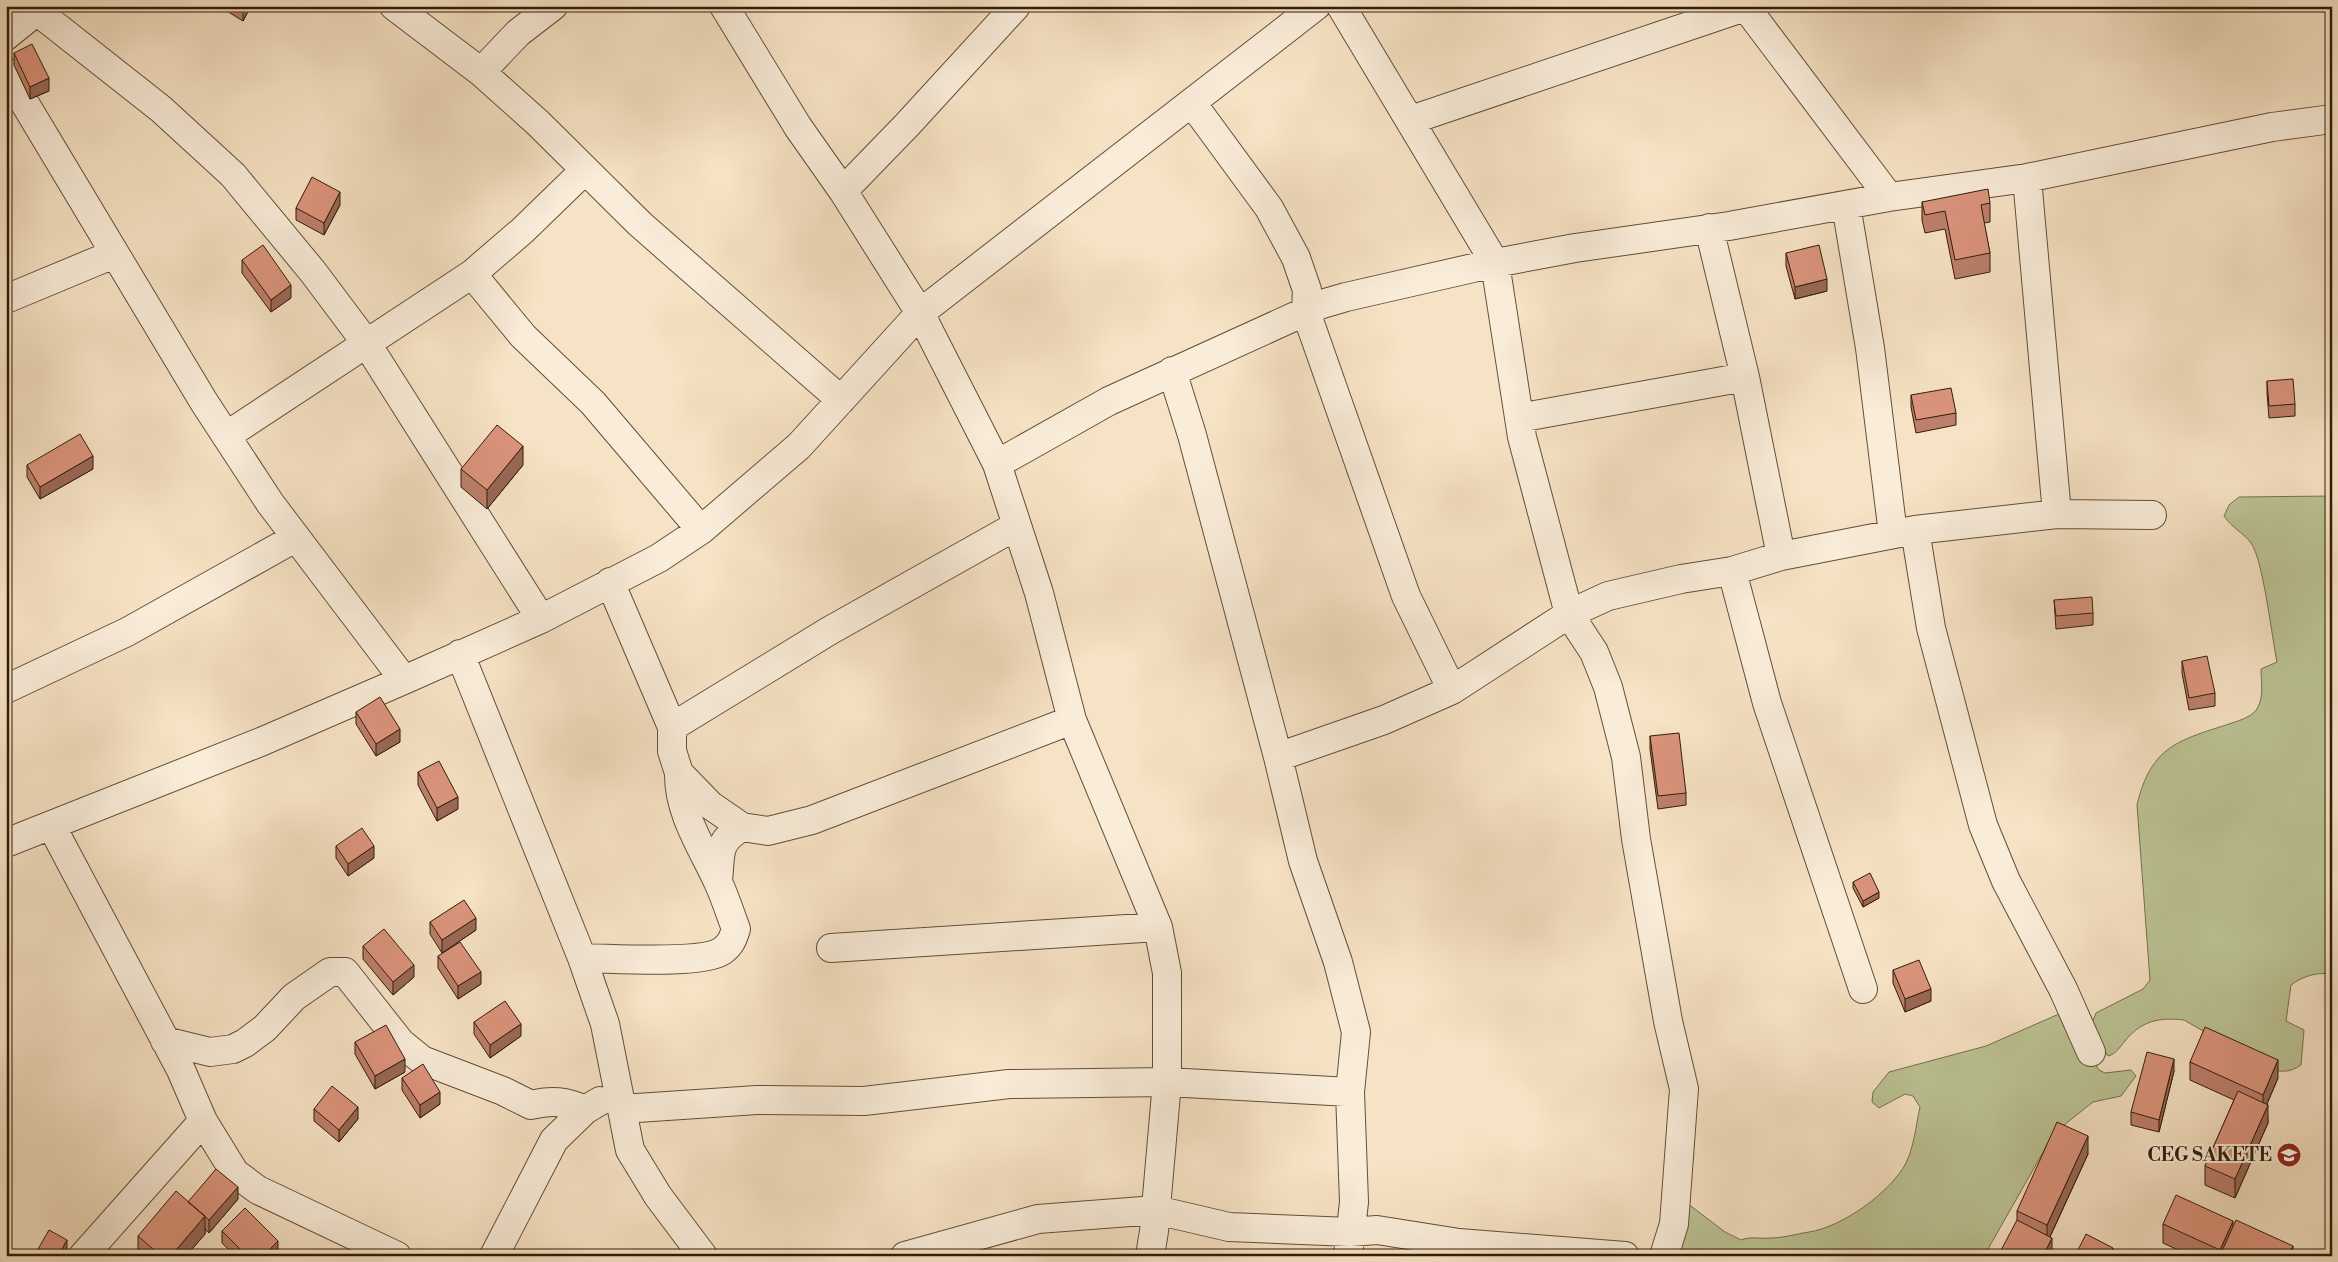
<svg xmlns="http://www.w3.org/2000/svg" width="2338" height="1262" font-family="'Libre Bodoni',serif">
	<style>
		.green { fill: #bcc394; stroke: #77704e }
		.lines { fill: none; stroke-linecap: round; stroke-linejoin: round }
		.minor-casing { stroke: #634e38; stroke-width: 30 }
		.minor { stroke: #f9ecd9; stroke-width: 28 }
		.wall { fill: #bc7f6b; stroke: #321c09 }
		.shaded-wall { fill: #996857; stroke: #321c09 }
		.building { fill: #db947c; stroke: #321c09 }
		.labels { text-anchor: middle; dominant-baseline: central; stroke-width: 4; stroke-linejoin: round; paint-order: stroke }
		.poi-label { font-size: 19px; font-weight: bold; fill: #321c09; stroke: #f9ecd9; text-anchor: end }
	</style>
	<rect width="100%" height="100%" fill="#f6e2c4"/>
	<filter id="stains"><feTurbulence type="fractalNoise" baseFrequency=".004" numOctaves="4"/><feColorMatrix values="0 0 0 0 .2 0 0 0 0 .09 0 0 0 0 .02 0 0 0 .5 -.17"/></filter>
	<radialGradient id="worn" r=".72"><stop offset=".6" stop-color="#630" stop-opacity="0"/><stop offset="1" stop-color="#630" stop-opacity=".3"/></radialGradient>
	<path class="green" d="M 2332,496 L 2332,974 C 2317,972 2303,976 2291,985 L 2286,1021 L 2304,1030 L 2301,1065 C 2289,1073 2282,1072 2269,1069 L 2184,1020 C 2159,1017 2141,1021 2125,1041 C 2119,1048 2116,1054 2108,1056 L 2090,1027 L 2096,1013 L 2143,989 L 2150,980 L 2137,805 C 2151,745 2180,740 2232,723 C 2241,720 2254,716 2258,707 C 2264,696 2261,681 2261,669 L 2277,662 C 2272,638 2263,559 2251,543 C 2244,533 2233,529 2224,516 L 2229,505 L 2239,497 Z
		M 2059,1014 L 2073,1027 L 2099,1070 L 2105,1073 L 2131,1070 L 2136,1076 L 2121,1096 L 2093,1102 L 2054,1133 L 1984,1256 L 1668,1256 L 1687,1203 L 1725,1232 L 1741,1240 C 1751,1236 1760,1239 1771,1238 C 1783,1238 1796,1234 1809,1232 C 1842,1227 1890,1193 1906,1163 C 1914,1147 1916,1125 1920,1107 L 1913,1096 L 1905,1094 L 1879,1108 L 1872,1102 L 1873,1092 L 1889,1072 L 1986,1046 Z"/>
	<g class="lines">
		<defs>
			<path id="minor" d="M 394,6 L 481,72 L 538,123 L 640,224 L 841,400
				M 724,6 L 798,127 L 843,191 L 920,313 L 997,464 L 1039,593 L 1072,720 L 1158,927 L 1167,973 L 1167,1082 L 1154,1231 L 1150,1256
				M 1341,6 L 1495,263 L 1522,437 L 1569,614 L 1594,652 L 1608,687 L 1626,757 L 1636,839 L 1668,1021 L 1684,1089 L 1674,1224 L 1664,1256
				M 1745,6 L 1889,197
				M 38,12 L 161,109 L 233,175 L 313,272 L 367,344 L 541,619
				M 6,36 L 43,6
				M 6,72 L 204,402 L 270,503 L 404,680
				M 481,72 L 518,33 L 553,6
				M 1192,103 L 1269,208 L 1296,258 L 1307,290 L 1306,312 L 1406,596 L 1452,690
				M 1411,120 L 1745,7
				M 2027,178 L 2057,514
				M 843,191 L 907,125 L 1016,6
				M 1846,205 L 1870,348 L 1893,534
				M 1709,228 L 1745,377 L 1781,556
				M 472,274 L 523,336 L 593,403 L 701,530
				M 6,299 L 114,254
				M 1172,371 L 1192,435 L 1278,757 L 1303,861 L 1338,962 L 1356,1032 L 1350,1092 L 1354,1202 L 1348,1256
				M 1519,418 L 1745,377
				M 226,436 L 472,274 L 522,231 L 585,170
				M 997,464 L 1109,401 L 1322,304 L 1346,297 L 1495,263 L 1575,248 L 1729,226 L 1889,197 L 2027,178 L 2272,127 L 2332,119
				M 1915,530 L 1931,628 L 1983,825 L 2006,881 L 2063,989 L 2091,1052
				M 1732,571 L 1767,703 L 1863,989
				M 610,582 L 672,727 L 672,751 L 679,773 L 710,805 L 742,827 L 768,831 L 812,820 L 1072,720
				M 460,654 L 582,958 L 605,1024 L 630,1150 L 658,1196 L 703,1256
				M 6,689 L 127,632 L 295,538
				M 672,727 L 829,631 L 1016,526
				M 1278,757 L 1384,720 L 1452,690 L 1569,614 L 1608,596 L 1681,579 L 1732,571 L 1781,556 L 1915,530 L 2057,514 L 2152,515
				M 51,825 L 181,1070 L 203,1121 L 235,1173 L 258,1190 L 397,1256
				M 6,843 L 263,741 L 404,680 L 541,619 L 659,558 L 701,530 L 799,446 L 920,313 L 1316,6
				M 718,881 C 721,854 716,842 742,827
				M 831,948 L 1158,927
				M 582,958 C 611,958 701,965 722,951 C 731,945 733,938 736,929 C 730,913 725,897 718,882 C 702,847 678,812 679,773
				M 165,1041 L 210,1052 L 233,1049 L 245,1043 L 265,1028 L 294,997 L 330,972 L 345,972 L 401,1043 L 422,1060 L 503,1091 L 531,1105 C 551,1100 566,1101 585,1110
				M 622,1109 L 757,1100 L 864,1101 L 1009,1084 L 1167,1082 L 1350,1092
				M 83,1256 L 203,1121
				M 494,1256 L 554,1140 L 585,1110 L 600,1101
				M 905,1256 L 1038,1219 L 1156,1210 L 1229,1227 L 1350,1232 L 1377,1230 L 1459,1243 L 1625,1256"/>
		</defs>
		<use href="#minor" class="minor-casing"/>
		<use href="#minor" class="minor"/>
	</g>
	<path class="wall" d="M 222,6 L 251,6 L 243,21 L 222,8 Z
		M 14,53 L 49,91 L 30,99 L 14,65 Z
		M 1922,202 L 1990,203 L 1990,222 L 1984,223 L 1990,253 L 1990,272 L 1955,279 L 1945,229 L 1925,233 L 1922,220 Z
		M 340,205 L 324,235 L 296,220 L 296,208 Z
		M 1786,253 L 1827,291 L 1795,299 L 1786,266 Z
		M 242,260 L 291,298 L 271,312 L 242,273 Z
		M 2267,381 L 2295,404 L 2295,416 L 2269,418 L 2267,393 Z
		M 1911,395 L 1956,413 L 1956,425 L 1916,433 L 1911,407 Z
		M 27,465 L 93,469 L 40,499 L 27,477 Z
		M 523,465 L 487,509 L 461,487 L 461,469 Z
		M 2054,600 L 2093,613 L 2093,625 L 2056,629 Z
		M 2182,661 L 2215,693 L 2215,706 L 2189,710 L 2182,673 Z
		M 356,712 L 400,742 L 376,756 L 356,724 Z
		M 1650,736 L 1686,793 L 1686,805 L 1658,809 L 1650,749 Z
		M 418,772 L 458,809 L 437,821 L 418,785 Z
		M 336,846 L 374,858 L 348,876 L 336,858 Z
		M 1853,882 L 1879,898 L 1863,907 L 1853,888 Z
		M 430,922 L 476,930 L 442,953 L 430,934 Z
		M 363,946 L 414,977 L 393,995 L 363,959 Z
		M 438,956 L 481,984 L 458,999 L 438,968 Z
		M 1893,970 L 1931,1001 L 1905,1012 L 1893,983 Z
		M 474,1022 L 521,1036 L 490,1058 L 474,1034 Z
		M 355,1042 L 405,1072 L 375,1089 L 355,1054 Z
		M 2190,1062 L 2278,1078 L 2267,1104 L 2268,1123 L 2235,1198 L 2205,1185 L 2205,1166 L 2234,1100 L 2190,1080 Z
		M 2174,1071 L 2159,1132 L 2131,1125 L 2131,1112 Z
		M 402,1078 L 440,1104 L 420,1118 L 402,1090 Z
		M 314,1109 L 358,1119 L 339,1142 L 314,1121 Z
		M 2088,1154 L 2050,1237 L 2052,1256 L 2017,1220 L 2017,1211 Z
		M 238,1199 L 209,1233 L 205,1229 L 205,1234 L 186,1256 L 139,1256 L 138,1255 L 138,1236 L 188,1202 Z
		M 2163,1224 L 2233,1227 L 2293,1256 L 2191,1256 L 2163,1243 Z
		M 222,1231 L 278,1253 L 276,1256 L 235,1256 L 222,1243 Z"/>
	<path class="shaded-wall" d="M 244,6 L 251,6 L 243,21 L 243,8 Z
		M 49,78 L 49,91 L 30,99 L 30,87 Z
		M 340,192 L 340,205 L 324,235 L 324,223 Z
		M 1827,279 L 1827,291 L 1795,299 L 1795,287 Z
		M 291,285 L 291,298 L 271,312 L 271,300 Z
		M 523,446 L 523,465 L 487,509 L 487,490 Z
		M 93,456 L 93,469 L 40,499 L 40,487 Z
		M 400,729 L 400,742 L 376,756 L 376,744 Z
		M 458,797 L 458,809 L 437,821 L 437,808 Z
		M 374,846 L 374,858 L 348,876 L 348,864 Z
		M 1879,892 L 1879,898 L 1863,907 L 1863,901 Z
		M 476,918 L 476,930 L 442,953 L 442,940 Z
		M 414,965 L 414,977 L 393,995 L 393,982 Z
		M 481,972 L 481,984 L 458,999 L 458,986 Z
		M 1931,989 L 1931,1001 L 1905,1012 L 1905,999 Z
		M 521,1024 L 521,1036 L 490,1058 L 490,1045 Z
		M 405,1059 L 405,1072 L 375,1089 L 375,1076 Z
		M 2174,1059 L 2174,1071 L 2159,1132 L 2159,1120 Z
		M 2278,1060 L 2278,1078 L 2263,1113 L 2263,1095 Z
		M 440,1092 L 440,1104 L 420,1118 L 420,1105 Z
		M 2268,1105 L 2268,1123 L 2235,1198 L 2235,1179 Z
		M 358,1107 L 358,1119 L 339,1142 L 339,1130 Z
		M 2088,1136 L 2088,1154 L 2047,1243 L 2047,1225 Z
		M 238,1187 L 238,1199 L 209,1233 L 209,1220 Z
		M 205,1216 L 205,1234 L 186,1256 L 171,1256 Z
		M 2233,1221 L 2233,1240 L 2222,1251 L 2222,1256 L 2220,1256 L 2220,1250 Z
		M 2052,1238 L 2052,1256 L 2043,1256 Z
		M 67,1240 L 67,1252 L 65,1256 L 58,1256 Z
		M 278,1241 L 278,1253 L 276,1256 L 263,1256 Z
		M 2293,1246 L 2293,1256 L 2288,1256 Z
		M 2113,1248 L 2113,1256 L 2109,1256 Z"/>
	<path class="building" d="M 32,44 L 49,78 L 30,87 L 14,53 Z
		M 312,177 L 340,192 L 324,223 L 296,208 Z
		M 1988,189 L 1990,203 L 1981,205 L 1990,253 L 1955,260 L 1945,211 L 1925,215 L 1922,202 Z
		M 263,245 L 291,285 L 271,300 L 242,260 Z
		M 1819,245 L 1827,279 L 1795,287 L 1786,253 Z
		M 2293,379 L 2295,404 L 2269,406 L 2267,381 Z
		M 1951,388 L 1956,413 L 1916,420 L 1911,395 Z
		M 497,425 L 523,446 L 487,490 L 461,469 Z
		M 80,434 L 93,456 L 40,487 L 27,465 Z
		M 2092,597 L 2093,613 L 2056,616 L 2054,600 Z
		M 2207,656 L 2215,693 L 2189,698 L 2182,661 Z
		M 380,697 L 400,729 L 376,744 L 356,712 Z
		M 1679,733 L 1686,793 L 1658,796 L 1650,736 Z
		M 439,761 L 458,797 L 437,808 L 418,772 Z
		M 362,828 L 374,846 L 348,864 L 336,846 Z
		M 1870,873 L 1879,892 L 1863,901 L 1853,882 Z
		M 464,900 L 476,918 L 442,940 L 430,922 Z
		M 384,929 L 414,965 L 393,982 L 363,946 Z
		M 460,942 L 481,972 L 458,986 L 438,956 Z
		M 1919,960 L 1931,989 L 1905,999 L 1893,970 Z
		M 505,1001 L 521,1024 L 490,1045 L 474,1022 Z
		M 386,1025 L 405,1059 L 375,1076 L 355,1042 Z
		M 2205,1027 L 2278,1060 L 2263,1095 L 2190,1062 Z
		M 2147,1052 L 2174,1059 L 2159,1120 L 2131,1112 Z
		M 423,1064 L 440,1092 L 420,1105 L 402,1078 Z
		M 332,1086 L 358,1107 L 339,1130 L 314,1109 Z
		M 2238,1091 L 2268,1105 L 2235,1179 L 2205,1166 Z
		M 2057,1122 L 2088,1136 L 2047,1225 L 2017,1211 Z
		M 216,1169 L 238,1187 L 209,1220 L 188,1202 Z
		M 176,1191 L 205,1216 L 171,1256 L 161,1256 L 138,1236 Z
		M 2176,1195 L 2233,1221 L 2220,1250 L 2163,1224 Z
		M 245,1208 L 278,1241 L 263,1256 L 247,1256 L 222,1231 Z
		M 2017,1220 L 2052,1238 L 2043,1256 L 1998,1256 Z
		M 2236,1220 L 2293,1246 L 2288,1256 L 2231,1256 L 2222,1251 Z
		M 49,1230 L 67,1240 L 58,1256 L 34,1256 Z
		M 2086,1234 L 2113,1248 L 2109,1256 L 2075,1256 Z"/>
	<defs>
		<symbol id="school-disc" viewBox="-11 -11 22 22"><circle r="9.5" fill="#8f2418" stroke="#f9ecd9"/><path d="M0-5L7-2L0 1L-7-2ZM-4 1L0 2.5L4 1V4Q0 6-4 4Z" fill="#fff"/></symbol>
	</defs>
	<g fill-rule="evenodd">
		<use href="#school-disc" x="2275" y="1141" width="28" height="28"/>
	</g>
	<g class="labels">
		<g class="poi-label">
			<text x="2272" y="1155">CEG SAKETE</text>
		</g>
	</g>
	<rect width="2338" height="1262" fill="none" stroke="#f6e2c4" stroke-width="25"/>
	<rect x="8" y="8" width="2323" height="1247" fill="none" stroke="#321c09" stroke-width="2.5"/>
	<rect x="12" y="12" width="2313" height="1237" fill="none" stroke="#321c09"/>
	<rect width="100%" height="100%" filter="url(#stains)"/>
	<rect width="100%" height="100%" fill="url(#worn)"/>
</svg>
